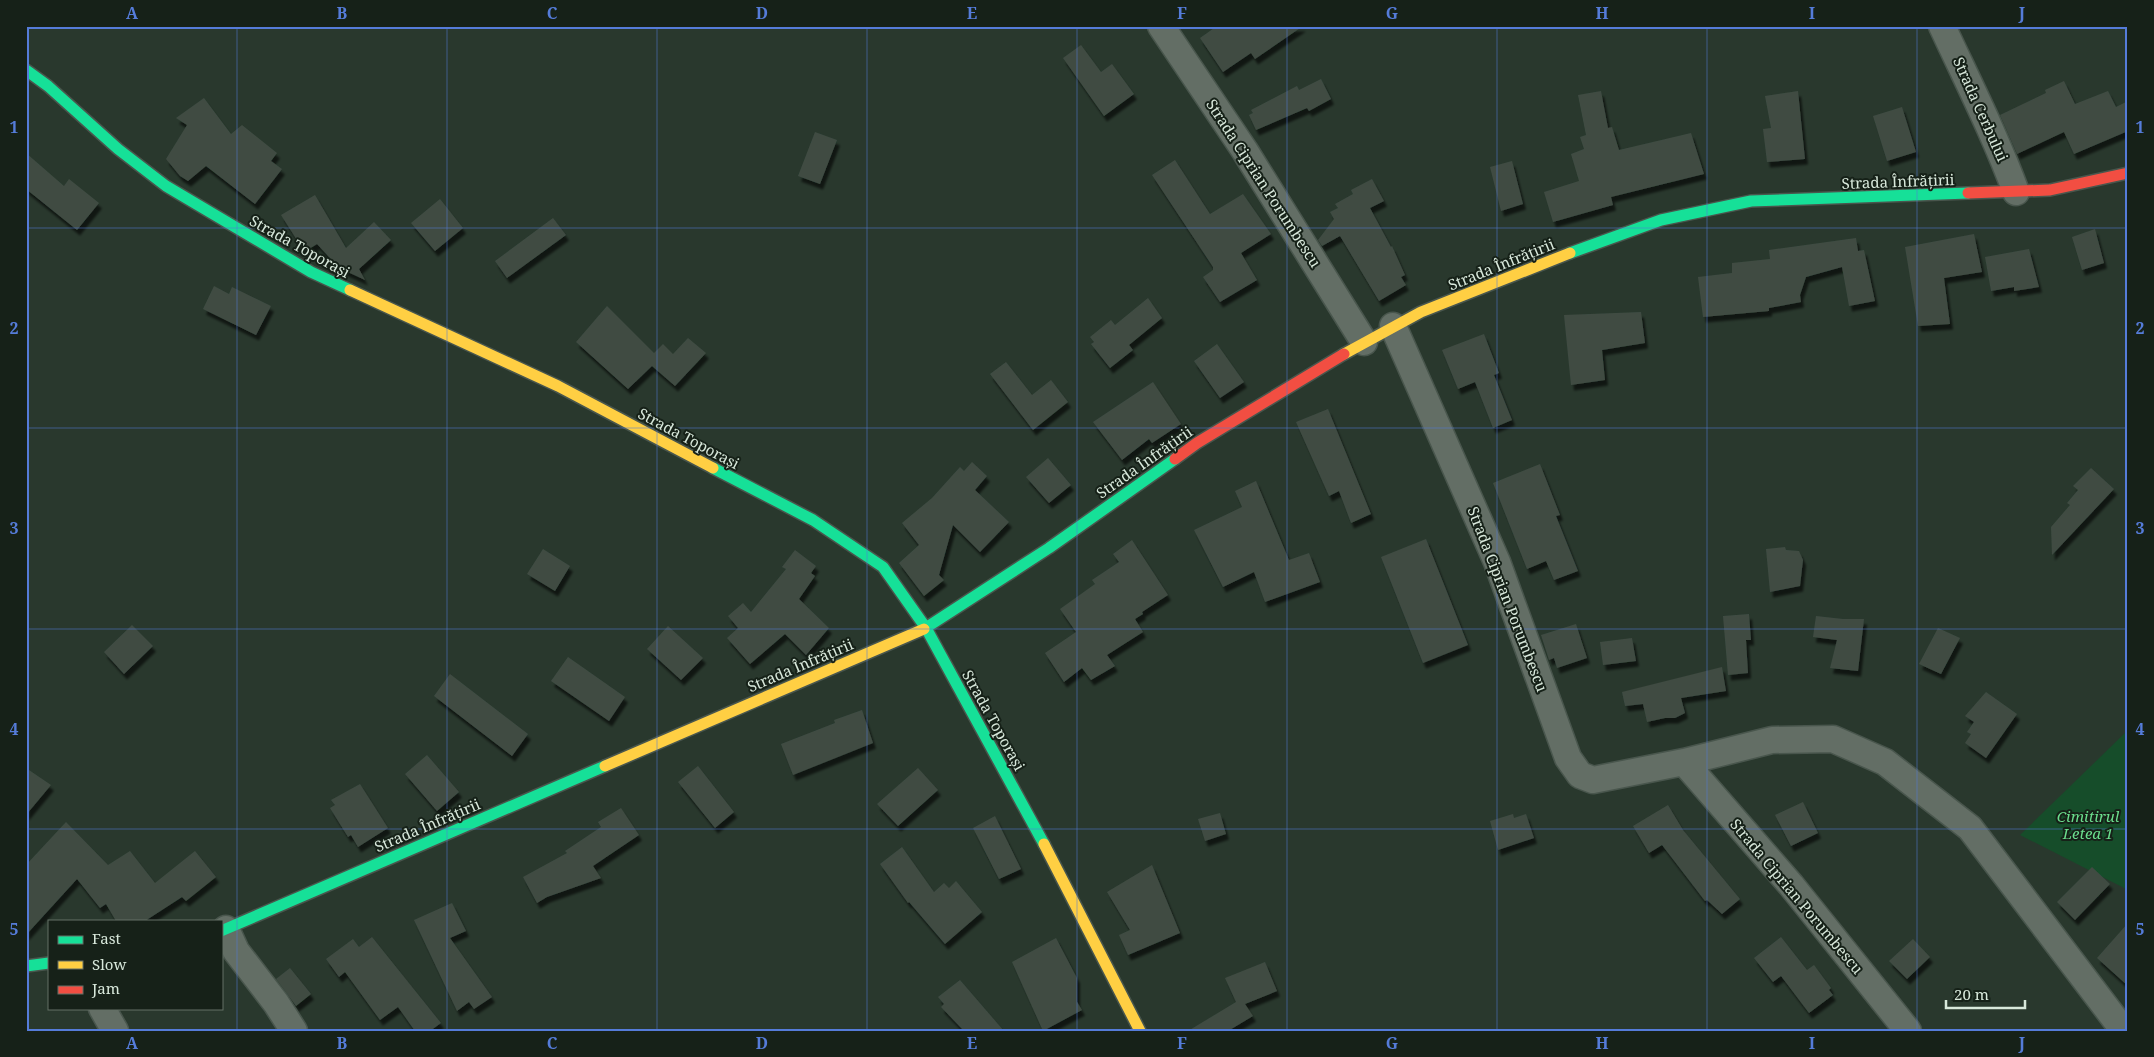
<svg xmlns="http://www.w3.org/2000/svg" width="2154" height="1057" font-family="'Noto Serif',serif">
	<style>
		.green { fill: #164d2a }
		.building { fill: #3f4c43; filter: url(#shadow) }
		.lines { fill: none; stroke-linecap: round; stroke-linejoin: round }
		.street-casing { stroke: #49564d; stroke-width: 29 }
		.fast-casing { stroke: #49564d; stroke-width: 14 }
		.slow-casing { stroke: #49564d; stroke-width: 14 }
		.jam-casing { stroke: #49564d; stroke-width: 14 }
		.street { stroke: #636e65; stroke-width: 26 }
		.fast { stroke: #16e098; stroke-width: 11 }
		.slow { stroke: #ffcf43; stroke-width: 11 }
		.jam { stroke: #f24e42; stroke-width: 11 }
		.grid { fill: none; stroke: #557cd9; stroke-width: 1; stroke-opacity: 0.55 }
		.labels { text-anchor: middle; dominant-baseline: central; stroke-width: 4; stroke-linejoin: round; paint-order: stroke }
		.street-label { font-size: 15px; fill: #d8e8db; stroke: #162118 }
		.park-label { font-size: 15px; font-style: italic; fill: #6bde8d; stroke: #162118 }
		.neatline { fill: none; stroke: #557cd9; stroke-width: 2 }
		.grid-label { font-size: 16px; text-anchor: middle; font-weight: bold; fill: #557cd9 }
	</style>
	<defs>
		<filter id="shadow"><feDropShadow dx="3" dy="5.5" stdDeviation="1" flood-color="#0009"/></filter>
	</defs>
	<rect width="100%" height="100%" fill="#29382d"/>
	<path class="green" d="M 2128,730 L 2128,890 L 2020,835 Z"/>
	<path class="building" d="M 1217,26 L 1303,26 L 1255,59 L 1251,53 L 1223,72 L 1200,38 Z
		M 1081,45 L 1101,72 L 1112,64 L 1134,94 L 1104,116 L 1063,58 Z
		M 1321,79 L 1331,99 L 1309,111 L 1307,108 L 1256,130 L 1249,115 L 1253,113 L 1251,110 L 1297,86 L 1299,90 Z
		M 2064,81 L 2075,104 L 2108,91 L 2116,107 L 2128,101 L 2128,131 L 2074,154 L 2064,132 L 2017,154 L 2000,115 L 2046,93 L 2045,90 Z
		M 1601,91 L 1608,128 L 1612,127 L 1619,150 L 1691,133 L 1704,174 L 1611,197 L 1613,205 L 1553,222 L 1544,192 L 1579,181 L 1571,154 L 1584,149 L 1580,137 L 1586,135 L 1578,95 Z
		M 1798,91 L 1805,159 L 1767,162 L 1763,129 L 1771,128 L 1765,96 Z
		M 204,98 L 231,134 L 242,125 L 277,153 L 271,161 L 282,169 L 255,204 L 206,166 L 188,181 L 180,176 L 166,159 L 187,125 L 176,118 Z
		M 1902,107 L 1916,152 L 1887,161 L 1873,116 Z
		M 815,132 L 837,140 L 820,184 L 798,176 Z
		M 26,153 L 64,186 L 69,179 L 99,203 L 77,230 L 26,189 Z
		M 1175,160 L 1210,214 L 1243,194 L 1271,234 L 1241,253 L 1257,280 L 1220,302 L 1203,277 L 1213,270 L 1213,267 L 1152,175 Z
		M 1512,161 L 1523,204 L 1501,211 L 1490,167 Z
		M 1372,179 L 1384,201 L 1370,208 L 1391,247 L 1392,246 L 1405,275 L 1401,277 L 1406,285 L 1379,301 L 1340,236 L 1322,246 L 1318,240 L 1334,219 L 1330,212 L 1338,208 L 1335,204 L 1353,194 L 1351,190 Z
		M 315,195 L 346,248 L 374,222 L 391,240 L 359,269 L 365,280 L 339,268 L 317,244 L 306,251 L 302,248 L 281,215 Z
		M 440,199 L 463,228 L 435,251 L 411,223 Z
		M 553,218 L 566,235 L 507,278 L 495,261 Z
		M 2095,229 L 2104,263 L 2082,270 L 2072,237 Z
		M 1974,234 L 1982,272 L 1944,278 L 1950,324 L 1918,326 L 1905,247 Z
		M 1856,238 L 1858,251 L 1864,250 L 1875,301 L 1849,306 L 1842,267 L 1806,277 L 1800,295 L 1801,302 L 1769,308 L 1769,311 L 1703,317 L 1698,277 L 1732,273 L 1732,263 L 1770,259 L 1769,250 Z
		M 2029,249 L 2039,287 L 2014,291 L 2014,287 L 1991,291 L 1985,257 Z
		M 214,286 L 229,294 L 232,287 L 271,306 L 256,335 L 203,309 Z
		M 1148,298 L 1162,318 L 1129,345 L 1133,350 L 1110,368 L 1091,344 L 1094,342 L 1090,337 L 1111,320 L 1115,325 Z
		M 607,306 L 654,353 L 663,344 L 673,354 L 688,338 L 706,353 L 675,386 L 652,366 L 628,389 L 576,342 Z
		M 1641,312 L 1645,343 L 1602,350 L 1605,380 L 1571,385 L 1564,315 Z
		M 1484,334 L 1499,373 L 1494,375 L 1512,420 L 1493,428 L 1475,382 L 1458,389 L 1442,350 Z
		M 1217,344 L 1244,382 L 1220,398 L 1194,361 Z
		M 1006,362 L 1032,395 L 1051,380 L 1068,402 L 1033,430 L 990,374 Z
		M 1153,382 L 1181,424 L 1152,443 L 1149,439 L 1122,460 L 1093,422 Z
		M 1328,409 L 1371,514 L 1351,523 L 1339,491 L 1329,496 L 1296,422 Z
		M 1048,458 L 1071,485 L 1049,503 L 1026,477 Z
		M 972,462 L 987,476 L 975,490 L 1009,522 L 980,552 L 953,525 L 939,575 L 944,580 L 924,596 L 899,563 L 919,545 L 902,523 L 932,498 L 960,467 L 964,471 Z
		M 1540,464 L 1560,515 L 1556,516 L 1578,571 L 1554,580 L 1546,561 L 1527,569 L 1493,483 Z
		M 2091,468 L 2114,489 L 2052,555 L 2051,527 L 2070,505 L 2067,503 L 2078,490 L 2073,486 Z
		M 1256,481 L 1289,560 L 1309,553 L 1320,582 L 1265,602 L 1254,572 L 1223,587 L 1194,530 L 1242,507 L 1235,491 Z
		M 1426,539 L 1468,645 L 1423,663 L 1381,557 Z
		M 1132,540 L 1168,595 L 1142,612 L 1143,614 L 1135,619 L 1143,632 L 1107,655 L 1115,666 L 1091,680 L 1082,668 L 1064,682 L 1045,653 L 1076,632 L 1060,609 L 1095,584 L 1092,580 L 1119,562 L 1113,554 Z
		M 1785,547 L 1786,550 L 1799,551 L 1803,560 L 1800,586 L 1770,592 L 1766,549 Z
		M 543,549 L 570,566 L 555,591 L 527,574 Z
		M 795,550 L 816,566 L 811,573 L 815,576 L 799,599 L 829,628 L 806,655 L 785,634 L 750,664 L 727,638 L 738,628 L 728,616 L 743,603 L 751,612 L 786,569 L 782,567 Z
		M 1749,614 L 1751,640 L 1746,640 L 1748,673 L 1728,675 L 1723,616 Z
		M 1816,616 L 1843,619 L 1864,619 L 1858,671 L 1830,668 L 1837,640 L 1813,637 Z
		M 1576,624 L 1587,658 L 1557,668 L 1554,658 L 1549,660 L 1541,635 Z
		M 132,625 L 153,646 L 124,674 L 104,652 Z
		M 668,626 L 703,658 L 681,680 L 647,649 Z
		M 1938,628 L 1960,638 L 1941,674 L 1919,664 Z
		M 1632,638 L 1636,661 L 1603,665 L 1600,642 Z
		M 568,657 L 625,697 L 609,721 L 551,681 Z
		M 1722,667 L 1726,691 L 1681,698 L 1685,713 L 1675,718 L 1665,718 L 1647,722 L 1643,704 L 1625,706 L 1622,692 Z
		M 450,674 L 528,734 L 512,756 L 434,696 Z
		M 1986,692 L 2017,714 L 1986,758 L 1965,743 L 1971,734 L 1967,732 L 1974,722 L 1965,716 Z
		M 862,710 L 873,743 L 793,775 L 781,744 L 835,723 L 834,720 Z
		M 427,755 L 459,792 L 437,811 L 405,774 Z
		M 698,766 L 734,812 L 715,828 L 678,782 Z
		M 26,768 L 51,785 L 26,815 Z
		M 918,768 L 938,790 L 898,826 L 877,804 Z
		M 360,784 L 388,828 L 358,847 L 351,835 L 348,837 L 330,808 L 335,805 L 331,800 Z
		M 1803,802 L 1818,833 L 1791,846 L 1775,815 Z
		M 1668,805 L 1683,830 L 1740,899 L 1722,914 L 1707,900 L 1705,901 L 1662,845 L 1649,853 L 1633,826 Z
		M 621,808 L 639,835 L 593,866 L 601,878 L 547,897 L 537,903 L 523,877 L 567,853 L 565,851 L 601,827 L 598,822 Z
		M 1220,813 L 1226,834 L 1205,841 L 1198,819 Z
		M 1513,814 L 1514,818 L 1526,814 L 1534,838 L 1498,850 L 1490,821 Z
		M 995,816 L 1021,869 L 999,879 L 973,828 Z
		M 66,822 L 108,865 L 130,851 L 155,883 L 195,851 L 216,877 L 186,901 L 182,897 L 145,921 L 116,921 L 106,904 L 100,908 L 77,879 L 26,935 L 26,865 Z
		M 902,847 L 934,892 L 944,883 L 949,888 L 956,881 L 982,912 L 945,944 L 909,902 L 908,903 L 880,864 Z
		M 1152,865 L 1180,933 L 1128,955 L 1119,935 L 1130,930 L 1107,892 Z
		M 2092,867 L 2110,884 L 2075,920 L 2057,902 Z
		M 452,903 L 466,931 L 450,938 L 492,997 L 474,1009 L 469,1002 L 457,1011 L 414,920 Z
		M 2128,923 L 2128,986 L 2097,958 Z
		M 372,937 L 441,1023 L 430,1031 L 415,1031 L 398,1007 L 380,1020 L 345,972 L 339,977 L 326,959 L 353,939 L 359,947 Z
		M 1781,937 L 1807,970 L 1814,965 L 1831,988 L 1829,990 L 1833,995 L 1809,1013 L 1781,976 L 1773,982 L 1754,958 Z
		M 1056,938 L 1077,978 L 1077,1002 L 1082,1010 L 1043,1031 L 1012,962 Z
		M 1913,939 L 1930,957 L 1907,979 L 1889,961 Z
		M 1265,962 L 1277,991 L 1245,1004 L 1253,1016 L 1228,1031 L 1188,1031 L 1236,1002 L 1225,978 Z
		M 290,968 L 311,994 L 296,1006 L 276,979 Z
		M 960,980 L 1004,1031 L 964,1031 L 941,1007 L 944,1004 L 938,997 Z"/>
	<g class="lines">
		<defs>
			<path id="street" d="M 1161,26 L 1245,151 L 1364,342
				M 1942,26 C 1968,82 1995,135 2016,192
				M 1393,326 L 1497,562 L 1568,758 L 1580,775 L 1593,780 L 1684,762 L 1772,740 L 1833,739 L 1885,762 L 1970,828 L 2124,1031
				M 1684,762 L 1791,885 L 1908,1031
				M 226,929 L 236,951 L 276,1003 L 294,1031
				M 102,1008 L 115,1031"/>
			<path id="fast" d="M 26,70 L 48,86 L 118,149 L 166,186 L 311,272 L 350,290
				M 1570,253 L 1661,220 L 1751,201 L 1968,193
				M 713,468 L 813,520 L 883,567 L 926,628 L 1044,844
				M 924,629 L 1049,548 L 1175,459
				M 221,931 L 605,766
				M 26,966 L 49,963"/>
			<path id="slow" d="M 350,290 L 558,386 L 713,468
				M 1344,354 L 1421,312 L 1570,253
				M 605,766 L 924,629
				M 1044,844 L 1140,1031"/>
			<path id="jam" d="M 1968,193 L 2050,190 L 2128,173
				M 1175,459 L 1197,443 L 1344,354"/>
		</defs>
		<use href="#street" class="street-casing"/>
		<use href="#fast" class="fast-casing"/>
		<use href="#slow" class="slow-casing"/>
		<use href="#jam" class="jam-casing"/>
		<use href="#street" class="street"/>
		<use href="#fast" class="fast"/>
		<use href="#slow" class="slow"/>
		<use href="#jam" class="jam"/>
	</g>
	<path class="grid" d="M 237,26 L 237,1031M 447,26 L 447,1031M 657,26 L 657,1031M 867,26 L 867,1031M 1077,26 L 1077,1031M 1287,26 L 1287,1031M 1497,26 L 1497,1031M 1707,26 L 1707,1031M 1917,26 L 1917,1031M 26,228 L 2128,228M 26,428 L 2128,428M 26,629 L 2128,629M 26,829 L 2128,829"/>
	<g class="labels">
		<g class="street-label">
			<text transform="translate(1981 109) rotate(66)">Strada Cerbului</text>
			<text transform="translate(1898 181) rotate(-2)">Strada Înfrățirii</text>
			<text transform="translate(1264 183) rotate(57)">Strada Ciprian Porumbescu</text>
			<text transform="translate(300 246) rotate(29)">Strada Toporași</text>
			<text transform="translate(1501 264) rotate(-22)">Strada Înfrățirii</text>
			<text transform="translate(689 438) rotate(28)">Strada Toporași</text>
			<text transform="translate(1144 462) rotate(-35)">Strada Înfrățirii</text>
			<text transform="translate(1508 599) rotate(69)">Strada Ciprian Porumbescu</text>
			<text transform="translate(800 665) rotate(-23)">Strada Înfrățirii</text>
			<text transform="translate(994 720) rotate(61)">Strada Toporași</text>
			<text transform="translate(427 825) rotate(-23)">Strada Înfrățirii</text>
			<text transform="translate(1797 896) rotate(50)">Strada Ciprian Porumbescu</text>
		</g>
		<g class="park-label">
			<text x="2088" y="816">Cimitirul<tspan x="2088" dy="17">Letea 1</tspan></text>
		</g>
	</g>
	<rect width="2154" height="1057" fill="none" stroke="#162118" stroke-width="55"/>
	<rect x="48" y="920" width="175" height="90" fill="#162118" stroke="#647166"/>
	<rect x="58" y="936" width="25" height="8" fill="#16e098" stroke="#647166"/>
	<text x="92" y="944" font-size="15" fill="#d8e8db">Fast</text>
	<rect x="58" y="961" width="25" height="8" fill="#ffcf43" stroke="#647166"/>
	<text x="92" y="970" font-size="15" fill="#d8e8db">Slow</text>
	<rect x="58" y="986" width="25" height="8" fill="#f24e42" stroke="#647166"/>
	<text x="92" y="994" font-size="15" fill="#d8e8db">Jam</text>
	<path d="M1946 1000v8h79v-8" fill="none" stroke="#d8e8db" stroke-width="2.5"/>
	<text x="1954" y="1000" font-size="15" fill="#d8e8db" stroke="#162118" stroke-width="4" paint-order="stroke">20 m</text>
	<rect x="28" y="28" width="2098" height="1002" class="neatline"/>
	<g class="grid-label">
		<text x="132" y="19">A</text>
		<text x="342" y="19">B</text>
		<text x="552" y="19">C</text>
		<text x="762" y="19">D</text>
		<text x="972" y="19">E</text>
		<text x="1182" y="19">F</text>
		<text x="1392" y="19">G</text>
		<text x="1602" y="19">H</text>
		<text x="1812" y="19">I</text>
		<text x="2022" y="19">J</text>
		<text x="14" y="133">1</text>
		<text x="2140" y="133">1</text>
		<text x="14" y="334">2</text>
		<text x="2140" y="334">2</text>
		<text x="14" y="534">3</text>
		<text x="2140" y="534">3</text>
		<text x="14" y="735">4</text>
		<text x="2140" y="735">4</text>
		<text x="14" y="935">5</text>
		<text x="2140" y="935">5</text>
		<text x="132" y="1049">A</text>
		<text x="342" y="1049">B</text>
		<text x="552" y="1049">C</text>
		<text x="762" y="1049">D</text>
		<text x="972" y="1049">E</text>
		<text x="1182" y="1049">F</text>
		<text x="1392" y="1049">G</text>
		<text x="1602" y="1049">H</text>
		<text x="1812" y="1049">I</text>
		<text x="2022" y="1049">J</text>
	</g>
</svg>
